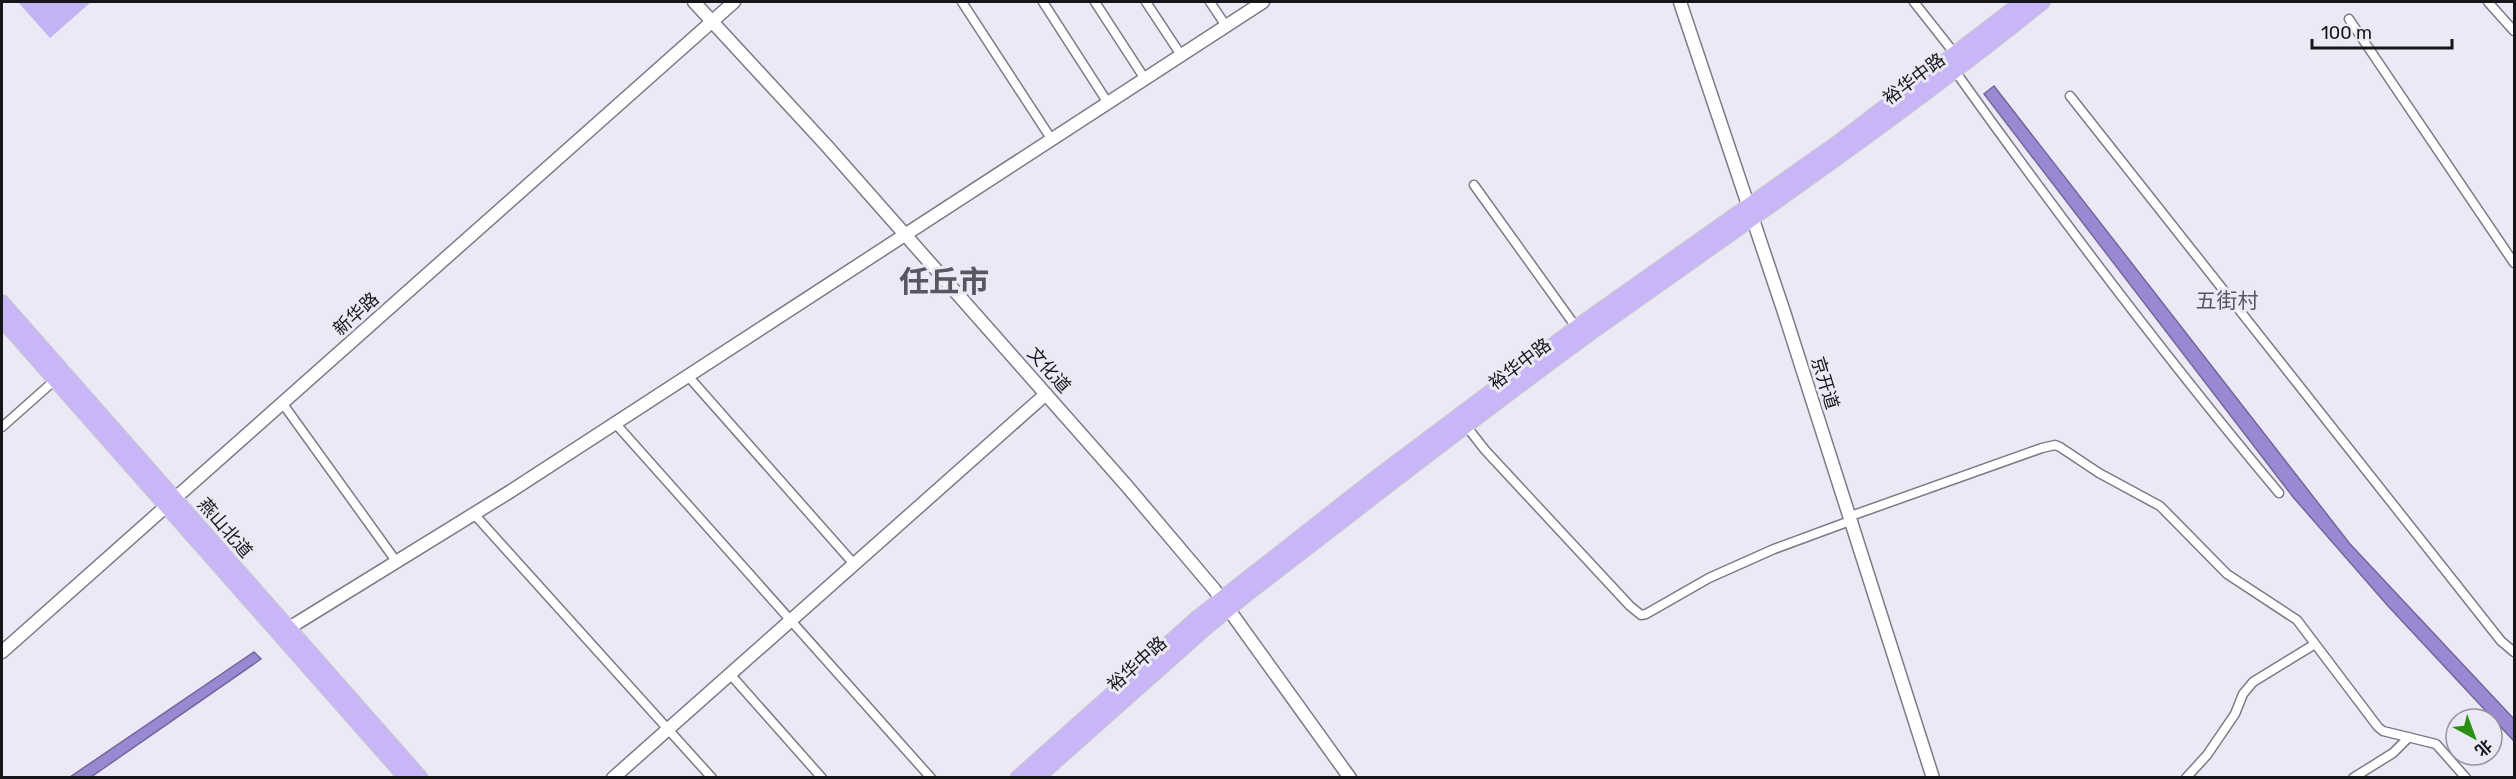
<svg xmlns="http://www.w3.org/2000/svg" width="2516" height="779" font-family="Rubik,'Noto Sans SC',sans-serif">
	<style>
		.grass { fill: #c2b4f2 }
		.water { fill: #9b88d3; stroke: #73669b; stroke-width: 1.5 }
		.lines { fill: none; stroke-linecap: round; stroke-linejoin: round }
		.street-casing { stroke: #7c7a85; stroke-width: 11 }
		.secondary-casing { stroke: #7c7a85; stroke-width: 15 }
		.primary-casing { stroke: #ccc; stroke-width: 16 }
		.street { stroke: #fff; stroke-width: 8 }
		.secondary { stroke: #fff; stroke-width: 12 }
		.primary { stroke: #c8b6f7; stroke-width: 14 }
		.labels { text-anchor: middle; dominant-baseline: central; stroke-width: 6; stroke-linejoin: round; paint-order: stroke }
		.street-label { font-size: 18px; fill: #161519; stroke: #ebe9f5 }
		.quarter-label { font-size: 21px; fill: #585660; stroke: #ebe9f5 }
		.town-label { font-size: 30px; font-weight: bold; fill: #585660; stroke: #ebe9f5 }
	</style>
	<rect width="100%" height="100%" fill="#ebe9f5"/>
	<path class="grass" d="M 18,2 L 91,2 L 50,38 Z"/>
	<path class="water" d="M 1994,86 L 2350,544 L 2514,719 L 2514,741 L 2388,606 L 2293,497 L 1984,94 Z
		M 254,652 L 261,659 L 91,777 L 70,777 Z"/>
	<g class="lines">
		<defs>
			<path id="street" d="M 962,2 L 1052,140
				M 1043,2 L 1108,103
				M 1095,2 L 1145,79
				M 1146,2 L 1181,55
				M 1210,2 L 1226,26
				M 1914,2 L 1955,54
				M 2488,2 L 2514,31
				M 2349,19 L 2514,263
				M 1955,71 C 2058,215 2165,357 2279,493
				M 2070,96 L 2501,641 L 2514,652
				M 1474,185 L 1576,327
				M 688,376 L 854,564
				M 283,404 L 396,561
				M 615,423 L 931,778
				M 2,427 L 55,380
				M 1467,427 L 1485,450 L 1630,606 L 1641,615 L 1646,614 L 1709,578 L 1774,549 L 1850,521
				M 474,514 L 712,778
				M 1848,517 L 2042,448 L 2055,445 L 2060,447 L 2099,473 L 2160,506 L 2227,574 L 2297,620 L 2378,727 L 2383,731 L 2436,744 L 2466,778
				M 730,674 L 822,778
				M 2186,778 L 2207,755 L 2235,714 L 2243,694 L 2253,682 L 2315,644
				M 2353,778 L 2393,753 L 2409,737"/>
			<path id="secondary" d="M 694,2 L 826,145 L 1126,485 L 1214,589 L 1350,778
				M 1680,2 L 1784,312 L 1933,778
				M 289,628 L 511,491 L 1263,2
				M 2,652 L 734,2
				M 613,778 L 1046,394"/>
			<path id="primary" d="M 2,302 L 421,778
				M 2,320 L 406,778
				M 1017,778 L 1198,617 L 1374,479 L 1582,323 L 1837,143 L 2022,2
				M 1037,778 L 1207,627 L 1246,595 C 1361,507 1475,417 1592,332 C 1744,224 1898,119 2043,2"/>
		</defs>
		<use href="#street" class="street-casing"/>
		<use href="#secondary" class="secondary-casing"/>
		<use href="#primary" class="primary-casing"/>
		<use href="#street" class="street"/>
		<use href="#secondary" class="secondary"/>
		<use href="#primary" class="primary"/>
	</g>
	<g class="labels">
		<g class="street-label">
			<text transform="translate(1914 79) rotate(-37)">裕华中路</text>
			<text transform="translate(356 314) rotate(-42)">新华路</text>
			<text transform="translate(1520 364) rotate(-37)">裕华中路</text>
			<text transform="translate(1049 370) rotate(48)">文化道</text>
			<text transform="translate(1825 383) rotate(73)">京开道</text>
			<text transform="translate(225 528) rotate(49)">燕山北道</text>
			<text transform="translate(1137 664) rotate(-42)">裕华中路</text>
		</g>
		<g class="quarter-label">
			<text x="2227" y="300">五街村</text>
		</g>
		<g class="town-label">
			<text x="944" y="282">任丘市</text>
		</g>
	</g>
	<rect width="2516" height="779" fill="none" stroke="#161519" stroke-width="6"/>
	<g transform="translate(2474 737) rotate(139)"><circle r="28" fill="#ebe9f5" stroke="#96949d" stroke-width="1.5"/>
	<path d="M0-4.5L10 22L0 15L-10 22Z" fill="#289012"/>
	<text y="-9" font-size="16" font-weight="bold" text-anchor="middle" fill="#161519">北</text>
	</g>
	<path d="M2312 39v9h140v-9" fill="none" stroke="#161519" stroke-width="3"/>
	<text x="2321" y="39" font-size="18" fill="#161519" stroke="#ebe9f5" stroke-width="4.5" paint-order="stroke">100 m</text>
</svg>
